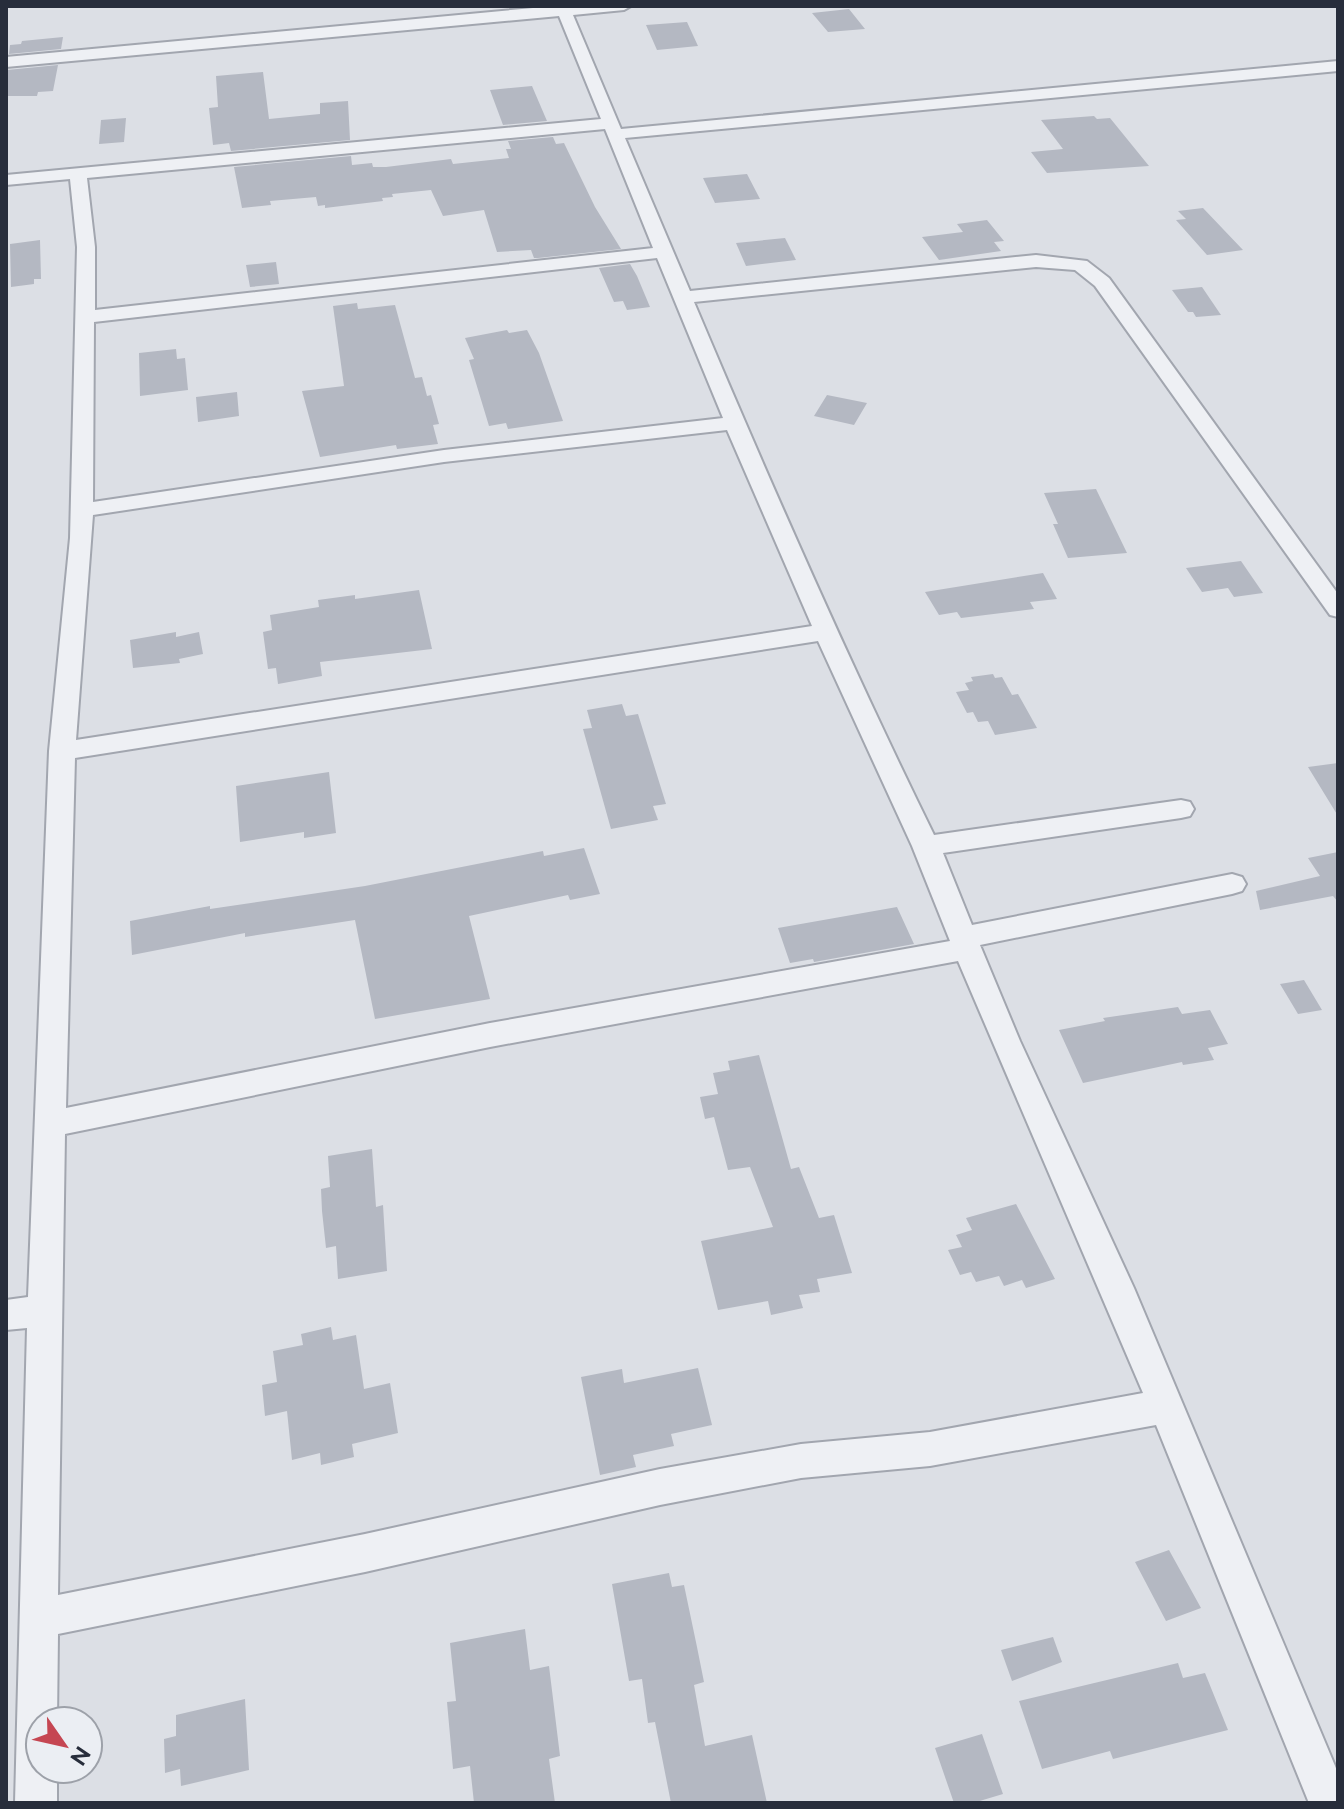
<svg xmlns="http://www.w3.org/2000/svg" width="1344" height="1809" font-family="Raleway,sans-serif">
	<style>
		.building { fill: #b4b8c2 }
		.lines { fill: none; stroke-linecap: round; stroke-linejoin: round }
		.street-casing { stroke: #a2a6af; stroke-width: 4 }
		.street { fill: #eef0f4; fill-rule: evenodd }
	</style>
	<rect width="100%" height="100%" fill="#dcdfe5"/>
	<path class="building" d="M 849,9 L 865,29 L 828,32 L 812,13 Z
		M 687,22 L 698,46 L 657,50 L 646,25 Z
		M 63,37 L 61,49 L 9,54 L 10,45 L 21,44 L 22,41 Z
		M 58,65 L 53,91 L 38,92 L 37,96 L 6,96 L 7,70 Z
		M 263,72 L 269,119 L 320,114 L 320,103 L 348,101 L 350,140 L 231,151 L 229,143 L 213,145 L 209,108 L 218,107 L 216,76 Z
		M 532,86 L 547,121 L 503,125 L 490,90 Z
		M 1094,116 L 1097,119 L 1110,118 L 1149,166 L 1047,173 L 1031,152 L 1063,149 L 1041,120 Z
		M 126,118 L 124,142 L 99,144 L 101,120 Z
		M 553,137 L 556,144 L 564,143 L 595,207 L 621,249 L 538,258 L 534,258 L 531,250 L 497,252 L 484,210 L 443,216 L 431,190 L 392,194 L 393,197 L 382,198 L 383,201 L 325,208 L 325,205 L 318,206 L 316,197 L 270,201 L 271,205 L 242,208 L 234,167 L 351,156 L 352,165 L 372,163 L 373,167 L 386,167 L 451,159 L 453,164 L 509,158 L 506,149 L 511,149 L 508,141 Z
		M 747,174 L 760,199 L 715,203 L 703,178 Z
		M 1203,208 L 1243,250 L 1207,255 L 1176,220 L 1186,219 L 1178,211 Z
		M 987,220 L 1004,241 L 994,242 L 1001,251 L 939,260 L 922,237 L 963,232 L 957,224 Z
		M 785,238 L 796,260 L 746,266 L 736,243 Z
		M 40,240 L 41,279 L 34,279 L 34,284 L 11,287 L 10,244 Z
		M 276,262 L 279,284 L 250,287 L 246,265 Z
		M 630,264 L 637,276 L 650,307 L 627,310 L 623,301 L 614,302 L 599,268 Z
		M 1202,287 L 1221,315 L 1196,317 L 1193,312 L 1188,312 L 1172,290 Z
		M 357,303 L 358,309 L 395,305 L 415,378 L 422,377 L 427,396 L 431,395 L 439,424 L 433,425 L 438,444 L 397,449 L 396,445 L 320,457 L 302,391 L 344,386 L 333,306 Z
		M 507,330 L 509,333 L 527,330 L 539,353 L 563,421 L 508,429 L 506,423 L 489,426 L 469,360 L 474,359 L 465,338 Z
		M 176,349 L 177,359 L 185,358 L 188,390 L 140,396 L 139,353 Z
		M 237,392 L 239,416 L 198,422 L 196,397 Z
		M 827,395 L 867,403 L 854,425 L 814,416 Z
		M 1096,489 L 1127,553 L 1068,558 L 1053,524 L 1058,524 L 1044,493 Z
		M 1241,561 L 1263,593 L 1234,597 L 1228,588 L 1202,592 L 1186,568 Z
		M 1043,573 L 1057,599 L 1030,602 L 1034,609 L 961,618 L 957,612 L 939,615 L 925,592 Z
		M 419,590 L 432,649 L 320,662 L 322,676 L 278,684 L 276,668 L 268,669 L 263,632 L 272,630 L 270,615 L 319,607 L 318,600 L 355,595 L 355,599 Z
		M 176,632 L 176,637 L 199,632 L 203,654 L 179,659 L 180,663 L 133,668 L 130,640 Z
		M 993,674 L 995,678 L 1002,677 L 1012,695 L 1018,694 L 1037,728 L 995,735 L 988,721 L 978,722 L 973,712 L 967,713 L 956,692 L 969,690 L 965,683 L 973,681 L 971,677 Z
		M 622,704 L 626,716 L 638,714 L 666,804 L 653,806 L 658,820 L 611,829 L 583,729 L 592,728 L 587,710 Z
		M 1338,763 L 1338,816 L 1308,767 Z
		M 329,772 L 336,833 L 304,838 L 304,832 L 240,842 L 236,786 Z
		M 584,848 L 600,894 L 570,900 L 568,895 L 469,916 L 490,999 L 375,1019 L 355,920 L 245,937 L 245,933 L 132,955 L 130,921 L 210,906 L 210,909 L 365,886 L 543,851 L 544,856 Z
		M 1338,852 L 1338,902 L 1333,896 L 1260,910 L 1256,891 L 1320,876 L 1308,858 Z
		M 897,907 L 914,944 L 814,962 L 813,959 L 790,963 L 778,928 Z
		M 1304,980 L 1322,1010 L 1298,1014 L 1280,984 Z
		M 1178,1007 L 1182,1014 L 1210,1010 L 1228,1044 L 1208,1048 L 1214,1060 L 1183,1065 L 1182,1062 L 1083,1083 L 1059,1030 L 1105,1021 L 1103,1018 Z
		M 759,1055 L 791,1169 L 799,1167 L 819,1218 L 834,1215 L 852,1273 L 817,1279 L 820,1292 L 799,1295 L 803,1308 L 771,1315 L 768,1301 L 718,1310 L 701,1241 L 773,1227 L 750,1167 L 728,1170 L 714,1117 L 705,1119 L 700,1097 L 718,1094 L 713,1073 L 730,1070 L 728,1061 Z
		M 372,1149 L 376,1207 L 383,1205 L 387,1271 L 338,1279 L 336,1246 L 326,1248 L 322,1211 L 321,1189 L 330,1187 L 328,1156 Z
		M 1016,1204 L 1055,1279 L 1026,1288 L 1022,1280 L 1004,1286 L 999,1276 L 976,1282 L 971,1272 L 960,1275 L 948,1250 L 962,1247 L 956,1235 L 972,1230 L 966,1218 Z
		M 331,1327 L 333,1340 L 356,1335 L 364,1389 L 390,1383 L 398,1433 L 352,1444 L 354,1457 L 321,1465 L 320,1453 L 292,1460 L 287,1411 L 265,1416 L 262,1385 L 277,1382 L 273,1351 L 303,1345 L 301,1334 Z
		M 698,1368 L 712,1425 L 671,1434 L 674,1446 L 633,1455 L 636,1467 L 600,1475 L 581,1377 L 622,1369 L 624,1383 Z
		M 1169,1550 L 1201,1608 L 1166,1621 L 1135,1562 Z
		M 669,1573 L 672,1587 L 684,1585 L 697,1647 L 704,1682 L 694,1685 L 705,1746 L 752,1735 L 767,1803 L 671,1803 L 655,1722 L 648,1723 L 642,1679 L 629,1681 L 612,1584 Z
		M 525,1629 L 530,1670 L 549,1666 L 560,1756 L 549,1759 L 555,1803 L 474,1803 L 470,1766 L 453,1769 L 447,1702 L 456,1701 L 450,1643 Z
		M 1053,1637 L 1062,1662 L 1012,1681 L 1001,1650 Z
		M 1178,1663 L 1183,1678 L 1205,1673 L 1228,1730 L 1113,1759 L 1110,1751 L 1042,1769 L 1019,1701 Z
		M 245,1699 L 249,1770 L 181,1786 L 180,1769 L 165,1773 L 164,1739 L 176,1736 L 176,1715 Z
		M 982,1734 L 1003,1794 L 973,1803 L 954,1803 L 935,1748 Z"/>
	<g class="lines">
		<defs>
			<path id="street" d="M 555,6 L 631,6 L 624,10 L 573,15 L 621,129 L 1338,61 L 1338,71 L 625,138 L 690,291 L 1036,255 L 1087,261 L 1109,278 L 1338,594 L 1338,617 L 1330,615 L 1095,286 L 1075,270 L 1036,267 L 694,302 C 770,482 848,660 934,835 L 1181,800 L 1190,802 L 1194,809 L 1190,816 L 1181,818 L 943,853 L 972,925 L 1232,874 L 1242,877 L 1246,884 L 1242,891 L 1232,894 L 980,945 L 1020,1041 L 1134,1288 L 1338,1773 L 1338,1803 L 1309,1803 L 1156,1425 L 930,1466 L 801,1478 L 660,1505 L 365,1572 L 58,1634 L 57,1721 L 40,1721 L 40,1769 L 57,1769 L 57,1803 L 15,1803 L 27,1328 L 6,1330 L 6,1300 L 28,1297 L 49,751 L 70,538 L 77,247 L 70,179 L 6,185 L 6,175 L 601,119 L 559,16 L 6,67 L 6,57 ZM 605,129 L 653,248 L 95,310 L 95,247 L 87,178 ZM 657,258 L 723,418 L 444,450 L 93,502 L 94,322 ZM 727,430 L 812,626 L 76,740 L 93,515 L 444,462 ZM 818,641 L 912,846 L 950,941 L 490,1023 L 66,1108 L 75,758 ZM 958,961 L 1143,1393 L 930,1432 L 801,1444 L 660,1469 L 365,1534 L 58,1595 L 65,1134 L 490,1047 Z"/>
		</defs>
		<use href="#street" class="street-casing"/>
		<use href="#street" class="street"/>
	</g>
	<rect width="1344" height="1809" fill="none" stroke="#272d3b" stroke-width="16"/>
	<g transform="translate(64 1745) rotate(124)"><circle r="38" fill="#ebeef3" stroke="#9da1a9" stroke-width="2"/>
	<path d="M0-6L14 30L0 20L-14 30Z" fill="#c54652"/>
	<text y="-12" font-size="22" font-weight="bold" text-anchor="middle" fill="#272d3b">N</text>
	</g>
</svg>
